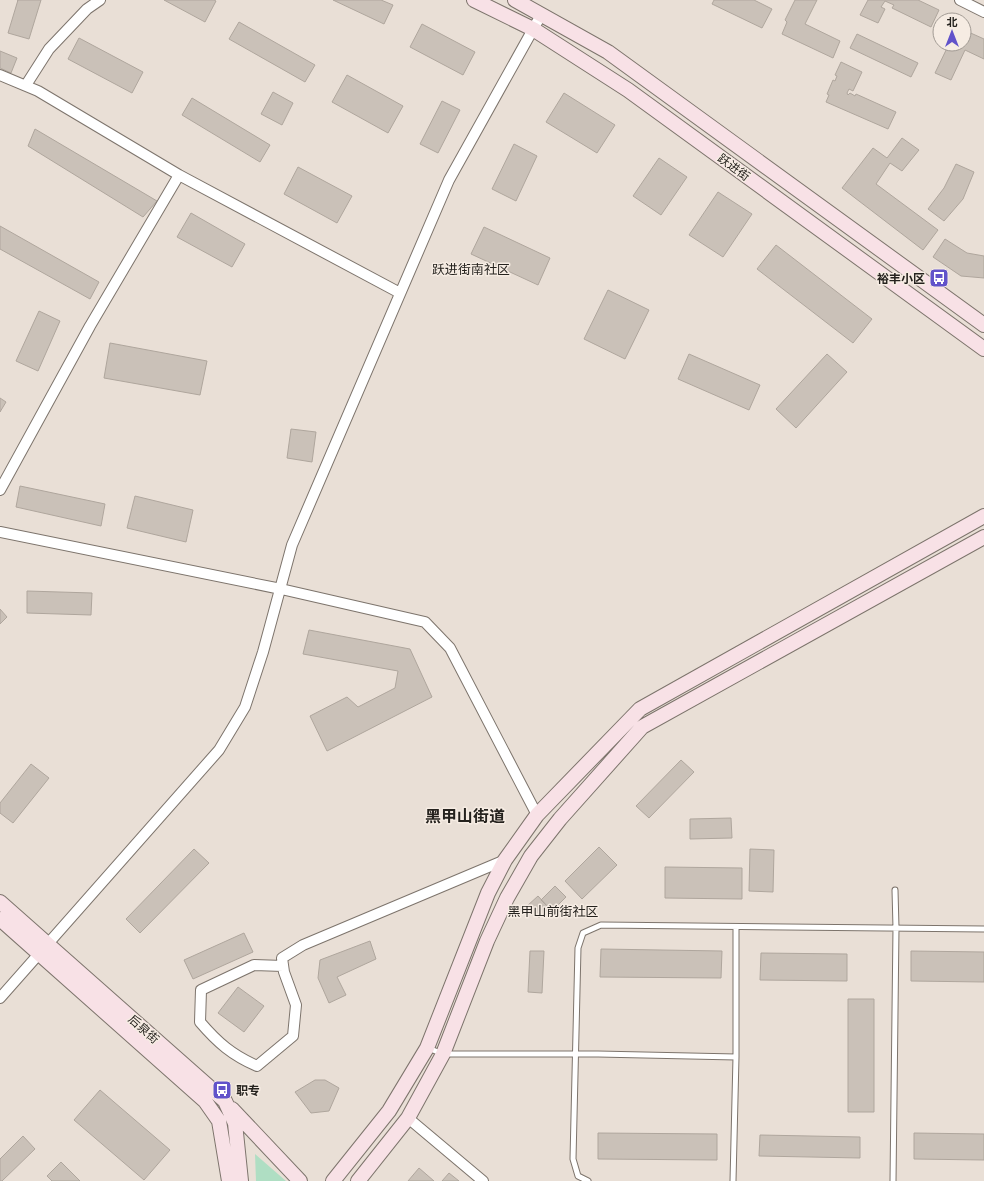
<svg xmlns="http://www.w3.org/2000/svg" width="984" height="1181" font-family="Mulish,'Noto Sans SC',sans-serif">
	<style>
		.green { fill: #afdec3 }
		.building { fill: #cac1b8; stroke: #afa69d }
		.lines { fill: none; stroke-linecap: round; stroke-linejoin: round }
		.lane-casing { stroke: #7d746c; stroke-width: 7 }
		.street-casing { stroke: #7d746c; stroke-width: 12 }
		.secondary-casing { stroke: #7d746c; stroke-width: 16 }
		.lane { stroke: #fff; stroke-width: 5 }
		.street { stroke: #fff; stroke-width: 10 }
		.secondary { stroke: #f8e1e6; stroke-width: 14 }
		.labels { text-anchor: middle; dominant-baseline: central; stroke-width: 3; stroke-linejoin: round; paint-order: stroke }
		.street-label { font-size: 12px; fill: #25221e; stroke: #f6ece3 }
		.poi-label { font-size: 12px; font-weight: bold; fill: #25221e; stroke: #f6ece3; text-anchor: end }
		.neighbourhood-label { font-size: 13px; fill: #25221e; stroke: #f6ece3 }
		.district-label { font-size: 16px; font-weight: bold; fill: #25221e; stroke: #f6ece3 }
	</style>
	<rect width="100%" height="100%" fill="#e9dfd6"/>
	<path class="green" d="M 255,1154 L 286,1181 L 256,1181 Z"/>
	<path class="building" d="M 17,0 L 41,0 L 29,39 L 8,33 L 18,0 Z
		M 164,0 L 214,0 L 216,1 L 205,22 Z
		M 333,0 L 381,0 L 393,5 L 384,24 Z
		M 714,0 L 754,0 L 772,9 L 762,28 L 712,4 Z
		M 795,0 L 817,0 L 805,24 L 840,41 L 833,58 L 782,34 L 787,22 L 785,20 Z
		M 868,0 L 918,0 L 939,10 L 931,27 L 892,8 L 894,5 L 885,1 L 881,7 L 885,9 L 878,23 L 860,15 Z
		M 239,22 L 315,65 L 305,82 L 229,39 Z
		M 422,24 L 475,52 L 463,75 L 410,47 Z
		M 964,30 L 984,39 L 984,59 L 965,50 L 951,80 L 935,73 L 949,44 L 964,44 Z
		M 857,34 L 918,63 L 911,77 L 850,48 Z
		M 79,38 L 143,72 L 132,93 L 68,59 Z
		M 0,51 L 17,58 L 11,73 L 0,68 Z
		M 841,62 L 862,72 L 853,91 L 849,89 L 847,93 L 848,95 L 850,93 L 855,96 L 856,94 L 896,112 L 888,129 L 826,102 L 829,95 L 827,94 L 833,80 L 835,81 L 837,76 L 835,75 Z
		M 347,75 L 403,106 L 388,133 L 332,102 Z
		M 273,92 L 293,103 L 282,125 L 261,114 Z
		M 564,93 L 615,125 L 597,153 L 546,122 Z
		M 192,98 L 270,145 L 260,162 L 182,115 Z
		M 442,101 L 460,110 L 438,153 L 420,144 Z
		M 35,129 L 157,201 L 143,217 L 28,146 Z
		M 902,138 L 919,150 L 902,171 L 890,163 L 876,184 L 938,230 L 923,250 L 842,188 L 873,148 L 887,158 Z
		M 514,144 L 537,156 L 516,201 L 492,189 Z
		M 659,158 L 687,177 L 661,215 L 633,196 Z
		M 956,164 L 974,172 L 963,199 L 944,221 L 928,209 L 944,188 Z
		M 298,167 L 352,196 L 337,223 L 284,194 Z
		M 718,192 L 752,214 L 723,257 L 689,235 Z
		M 191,213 L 245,244 L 232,267 L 177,237 Z
		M 0,226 L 99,282 L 90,299 L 0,249 Z
		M 484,227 L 550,258 L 538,285 L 471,254 Z
		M 945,239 L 967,253 L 984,256 L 984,278 L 961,276 L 933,257 Z
		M 776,245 L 872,319 L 853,343 L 757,269 Z
		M 608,290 L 649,310 L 625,359 L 584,339 Z
		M 39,311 L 60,321 L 38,371 L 16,361 Z
		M 110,343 L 207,361 L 200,395 L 104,378 Z
		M 689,354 L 760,385 L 749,410 L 678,379 Z
		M 827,354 L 847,372 L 796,428 L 776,409 Z
		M 0,398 L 6,402 L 0,412 Z
		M 291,429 L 316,432 L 312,462 L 287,458 Z
		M 20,486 L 105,504 L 101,526 L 16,507 Z
		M 135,496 L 193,510 L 186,542 L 127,528 Z
		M 27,591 L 92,593 L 91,615 L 27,613 Z
		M 0,609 L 7,617 L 0,624 Z
		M 309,630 L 410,649 L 432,697 L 327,751 L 310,716 L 347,697 L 358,707 L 395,688 L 398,671 L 303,654 Z
		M 681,760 L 694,772 L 649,818 L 636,806 Z
		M 31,764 L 49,778 L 13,823 L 0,813 L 0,803 Z
		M 731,818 L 732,838 L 690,839 L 690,819 Z
		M 599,847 L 617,865 L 582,899 L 565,881 Z
		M 194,849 L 209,863 L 140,933 L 126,919 Z
		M 750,849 L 774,850 L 773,892 L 749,891 Z
		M 665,867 L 742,868 L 742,899 L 665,898 Z
		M 555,886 L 566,897 L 552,911 L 541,900 Z
		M 538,896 L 549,908 L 539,918 L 527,906 Z
		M 244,933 L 253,952 L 193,979 L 184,960 Z
		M 370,941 L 376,959 L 337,977 L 346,995 L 329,1003 L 318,978 L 320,960 Z
		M 601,949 L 722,951 L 721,978 L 600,977 Z
		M 530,951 L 544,951 L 542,993 L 528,992 Z
		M 911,951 L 984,952 L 984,982 L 911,981 Z
		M 761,953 L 847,954 L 847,981 L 760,980 Z
		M 238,987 L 264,1006 L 244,1032 L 218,1013 Z
		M 848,999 L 874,999 L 874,1112 L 848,1112 Z
		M 315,1080 L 325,1080 L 339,1088 L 329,1111 L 311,1113 L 295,1092 Z
		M 100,1090 L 170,1150 L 144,1180 L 74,1120 Z
		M 598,1133 L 717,1134 L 717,1160 L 598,1159 Z
		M 914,1133 L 984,1134 L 984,1160 L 914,1159 Z
		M 760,1135 L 860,1137 L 860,1158 L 759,1156 Z
		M 23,1136 L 35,1149 L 2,1181 L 0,1181 L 0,1159 Z
		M 61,1162 L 80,1181 L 52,1181 L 47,1176 Z
		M 419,1168 L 434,1181 L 408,1181 Z
		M 449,1173 L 459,1181 L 442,1181 Z"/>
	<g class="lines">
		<defs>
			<path id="lane" d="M 428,1048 L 443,1054 L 598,1054 L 736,1057
				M 588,1181 L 578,1176 L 573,1159 L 578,948 L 583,933 L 601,925 L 984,929
				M 733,1181 L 736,1057 L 736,927
				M 893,1181 L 896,928 L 895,890"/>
			<path id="street" d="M 960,0 L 984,12
				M 0,75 L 38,91 L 179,175 L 400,293
				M 26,85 L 49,49 L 87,9 L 100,0
				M 0,490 L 90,326 L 179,175
				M 0,532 L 281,589 L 425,622 L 450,648 L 537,815
				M 283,966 L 254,965 L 201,990 L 200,1022 C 218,1043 232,1055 257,1066 L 293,1036 L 296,1005 L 284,972 L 282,958 L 303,945 L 505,860
				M 0,998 L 219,750 L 245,707 L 263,652 L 292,545 L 449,180 L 541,15
				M 408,1118 L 483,1181"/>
			<path id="secondary" d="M 474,0 L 533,29 L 628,90 L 984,349
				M 515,0 L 608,52 L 984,325
				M 0,902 L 225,1101 L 235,1123 L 241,1181
				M 0,919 L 205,1101 L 219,1121 L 229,1181
				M 232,1109 L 300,1181
				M 333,1181 L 389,1111 L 427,1048 L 488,893 L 505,860 L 537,815 L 640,709 L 984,516
				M 358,1181 L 408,1118 L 443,1054 L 487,941 L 507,898 L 531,856 L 560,819 L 642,727 L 984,537"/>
		</defs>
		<use href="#lane" class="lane-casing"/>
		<use href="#street" class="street-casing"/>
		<use href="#secondary" class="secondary-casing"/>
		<use href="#lane" class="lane"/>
		<use href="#street" class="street"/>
		<use href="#secondary" class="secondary"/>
	</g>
	<defs>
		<symbol id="bus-square" viewBox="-11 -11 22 22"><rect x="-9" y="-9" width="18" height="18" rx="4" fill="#6152ca" stroke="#f6ece3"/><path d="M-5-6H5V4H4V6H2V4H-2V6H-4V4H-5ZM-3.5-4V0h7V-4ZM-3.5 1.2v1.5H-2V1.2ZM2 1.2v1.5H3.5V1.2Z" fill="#fff"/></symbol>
	</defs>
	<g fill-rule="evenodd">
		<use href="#bus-square" x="928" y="267" width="22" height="22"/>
		<use href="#bus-square" x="211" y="1079" width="22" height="22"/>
	</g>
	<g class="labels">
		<g class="street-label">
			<text transform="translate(734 167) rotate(36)">跃进街</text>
			<text transform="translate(144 1029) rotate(42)">后泉街</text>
		</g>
		<g class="poi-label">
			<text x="925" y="278">裕丰小区</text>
			<text x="236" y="1090" text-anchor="start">职专</text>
		</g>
		<g class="neighbourhood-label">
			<text x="471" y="269">跃进街南社区</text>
			<text x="553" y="911">黑甲山前街社区</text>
		</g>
		<g class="district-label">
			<text x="465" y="816">黑甲山街道</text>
		</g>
	</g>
	<g transform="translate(952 32)"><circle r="19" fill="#f6ece3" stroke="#a29b94"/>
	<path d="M0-3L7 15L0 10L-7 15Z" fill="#6152ca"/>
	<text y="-6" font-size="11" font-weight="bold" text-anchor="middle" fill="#25221e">北</text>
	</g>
</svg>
